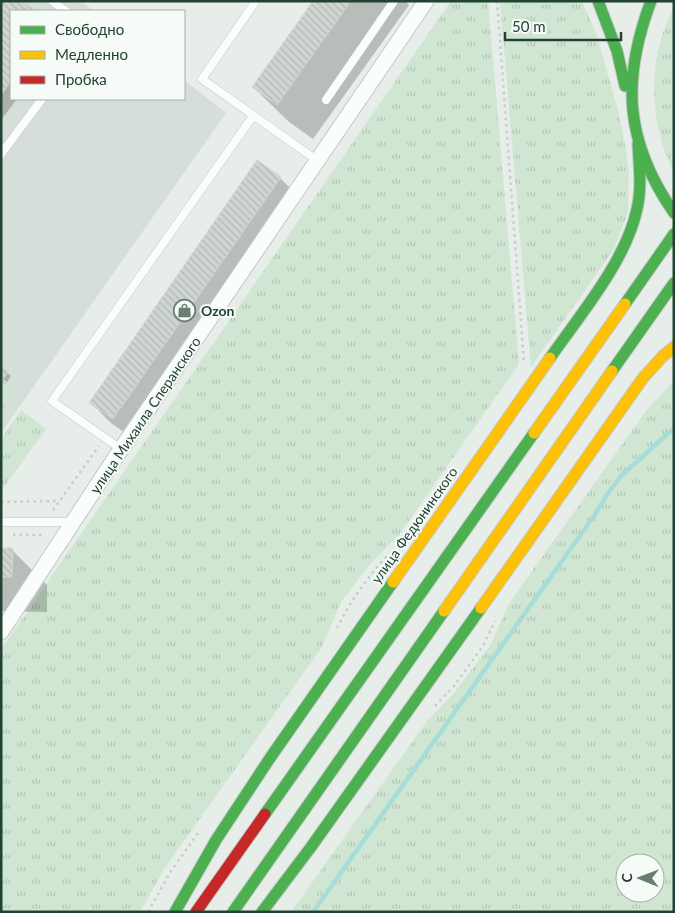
<svg xmlns="http://www.w3.org/2000/svg" width="675" height="913" font-family="Lato,sans-serif">
	<style>
		.built { fill: #d5ded8 }
		.grass { fill: url(#grass-tufts); fill-rule: evenodd }
		.shadow { fill: #0003 }
		.lines { fill: none; stroke-linecap: round; stroke-linejoin: round }
		.stream { stroke: #a6ddd9; stroke-width: 4.5 }
		.building { fill: url(#building-back-hatch); stroke: #d0d6d2 }
		.lane-casing { stroke: #c4cac6; stroke-width: 9 }
		.street-casing { stroke: #c4cac6; stroke-width: 17 }
		.fast-casing { stroke: #c0c9c4; stroke-width: 13 }
		.slow-casing { stroke: #c0c9c4; stroke-width: 13 }
		.jam-casing { stroke: #c0c9c4; stroke-width: 13 }
		.path { stroke: #c6cec9; stroke-width: 2.5; stroke-dasharray: 2.5 4; stroke-linecap: butt }
		.lane { stroke: #fbfcfc; stroke-width: 8 }
		.street { stroke: #fbfcfc; stroke-width: 15 }
		.fast { stroke: #4caf50; stroke-width: 11 }
		.slow { stroke: #ffc107; stroke-width: 11 }
		.jam { stroke: #c62828; stroke-width: 11 }
		.labels { text-anchor: middle; dominant-baseline: central; stroke-width: 4; stroke-linejoin: round; paint-order: stroke }
		.poi-label { font-size: 14px; font-weight: bold; fill: #224233; stroke: #f6fbf7; text-anchor: start }
		.street-label { font-size: 14px; fill: #224233; stroke: #f6fbf7 }
	</style>
	<defs>
		<pattern id="grass-tufts" width="24" height="20" patternUnits="userSpaceOnUse" patternTransform="scale(1.25)"><rect width="24" height="20" fill="#d0e6d2"/><path d="M3 7l-1-3M5 7V3M7 7l1-3M15 17l-1-3M17 17v-4M19 17l1-3" fill="none" stroke="#b2c6b5"/></pattern>
		<pattern id="building-back-hatch" width="6" height="6" patternUnits="userSpaceOnUse" patternTransform="scale(1.25)"><rect width="6" height="6" fill="#cfd6d2"/><path d="M-1 5l2 2M0 0l6 6M5-1l2 2" fill="none" stroke="#b1b9b5"/></pattern>
	</defs>
	<rect width="100%" height="100%" fill="#e7ede9"/>
	<path class="built" d="M 1,1 L 81,1 L 94,11 L 11,11 L 11,99 L 184,99 L 184,80 L 226,113 L 1,433 Z"/>
	<path class="grass" d="M 451,1 L 488,1 L 519,364 L 399,535 L 369,565 L 341,602 L 322,647 L 164,869 L 140,912 L 1,912 L 1,649 Z
		M 500,1 L 582,1 L 596,33 L 619,114 L 626,151 L 629,175 L 628,212 L 614,249 L 531,367 Z
		M 674,6 L 674,173 C 648,120 647,59 674,6 Z
		M 1,379 L 16,389 L 1,411 Z
		M 674,381 L 674,912 L 291,912 L 427,721 L 454,693 L 491,644 L 508,605 L 648,408 ZM 625,863 L 655,863 L 655,893 L 625,893 Z
		M 21,410 L 46,429 L 1,491 L 1,439 Z"/>
	<path class="shadow" d="M 1,1 L 20,1 L 34,11 L 11,11 L 11,99 L 17,99 L 1,120 Z
		M 314,1 L 406,1 L 409,5 L 313,139 L 289,122 L 253,87 Z
		M 280,178 L 300,198 L 134,439 L 111,423 L 90,402 Z
		M 1,368 L 11,376 L 7,382 L 1,378 Z
		M 1,549 L 12,550 L 47,585 L 47,612 L 1,611 Z"/>
	<g class="lines">
		<path class="stream" d="M 313,912 L 596,513 L 608,493 L 621,476 L 674,428"/>
	</g>
	<path class="building" d="M 1,1 L 22,1 L 36,11 L 11,11 L 11,81 L 1,95 Z
		M 313,1 L 351,1 L 277,105 L 252,87 Z
		M 257,160 L 281,177 L 113,419 L 89,403 Z
		M 1,367 L 8,372 L 3,379 L 1,378 Z
		M 1,548 L 13,548 L 12,577 L 1,577 Z"/>
	<g class="lines">
		<defs>
			<path id="lane" d="M 52,1 L 66,11
				M 256,1 L 202,79 L 318,161
				M 326,100 L 394,1
				M 1,154 L 42,99
				M 121,449 L 52,401 L 253,116
				M 1,522 L 73,522"/>
			<path id="street" d="M 1,632 L 121,449 L 426,1"/>
			<path id="fast" d="M 598,1 L 617,51 L 625,86
				M 651,1 C 621,81 625,142 674,213
				M 625,304 L 674,234
				M 550,358 C 580,315 626,261 637,209 C 642,188 639,166 638,144
				M 612,371 L 674,283
				M 265,814 L 534,433
				M 175,912 L 216,840 L 270,758 L 393,582
				M 233,912 L 444,611
				M 262,912 L 311,847 L 481,608"/>
			<path id="slow" d="M 534,433 L 625,304
				M 393,582 L 550,358
				M 481,608 L 643,378 L 663,356 L 674,347
				M 444,611 L 612,371"/>
			<path id="jam" d="M 196,912 L 265,814"/>
		</defs>
		<use href="#lane" class="lane-casing"/>
		<use href="#street" class="street-casing"/>
		<use href="#fast" class="fast-casing"/>
		<use href="#slow" class="slow-casing"/>
		<use href="#jam" class="jam-casing"/>
		<path class="path" d="M 497,1 L 524,362
			M 1,502 L 59,501
			M 53,510 L 99,446
			M 13,535 L 41,535 L 44,537
			M 337,628 C 350,602 368,576 388,555
			M 435,706 L 454,686 L 483,646 L 495,621
			M 148,912 L 171,871 L 198,833"/>
		<use href="#lane" class="lane"/>
		<use href="#street" class="street"/>
		<use href="#fast" class="fast"/>
		<use href="#slow" class="slow"/>
		<use href="#jam" class="jam"/>
	</g>
	<defs>
		<symbol id="shop-ring" viewBox="-11 -11 22 22"><circle r="9.5" fill="#f6fbf7" stroke="#677e73" stroke-width="1.5"/><path d="M-5-2.5h2.3a2.7 3.5 0 0 1 5.4 0H5L5.5 6h-11ZM-1.5-2.5h3a1.5 2.3 0 0 0-3 0Z" fill="#677e73"/></symbol>
	</defs>
	<g fill-rule="evenodd">
		<use href="#shop-ring" x="172" y="298" width="25" height="25"/>
	</g>
	<g class="labels">
		<g class="poi-label">
			<text x="201" y="310">Ozon</text>
		</g>
		<g class="street-label">
			<text transform="translate(145 415) rotate(-56)">улица Михаила Сперанского</text>
			<text transform="translate(414 525) rotate(-55)">улица Федюнинского</text>
		</g>
	</g>
	<rect width="675" height="913" fill="none" stroke="#224233" stroke-width="5"/>
	<rect x="10" y="10" width="175" height="90" fill="#f6fbf7" stroke="#a1b1a9"/>
	<rect x="20" y="26" width="25" height="8" fill="#4caf50" stroke="#a1b1a9"/>
	<text x="55" y="35" font-size="15" fill="#224233">Свободно</text>
	<rect x="20" y="51" width="25" height="8" fill="#ffc107" stroke="#a1b1a9"/>
	<text x="55" y="60" font-size="15" fill="#224233">Медленно</text>
	<rect x="20" y="76" width="25" height="8" fill="#c62828" stroke="#a1b1a9"/>
	<text x="55" y="85" font-size="15" fill="#224233">Пробка</text>
	<g transform="translate(640 878) rotate(271)"><circle r="24" fill="#f6fbf7" stroke="#a1b1a9"/>
	<path d="M0-4L9 19L0 12L-9 19Z" fill="#677e73"/>
	<text y="-8" font-size="14" font-weight="bold" text-anchor="middle" fill="#224233">С</text>
	</g>
	<path d="M505 32v8h116v-8" fill="none" stroke="#224233" stroke-width="2.5"/>
	<text x="512" y="32" font-size="15" fill="#224233" stroke="#f6fbf7" stroke-width="4" paint-order="stroke">50 m</text>
</svg>
